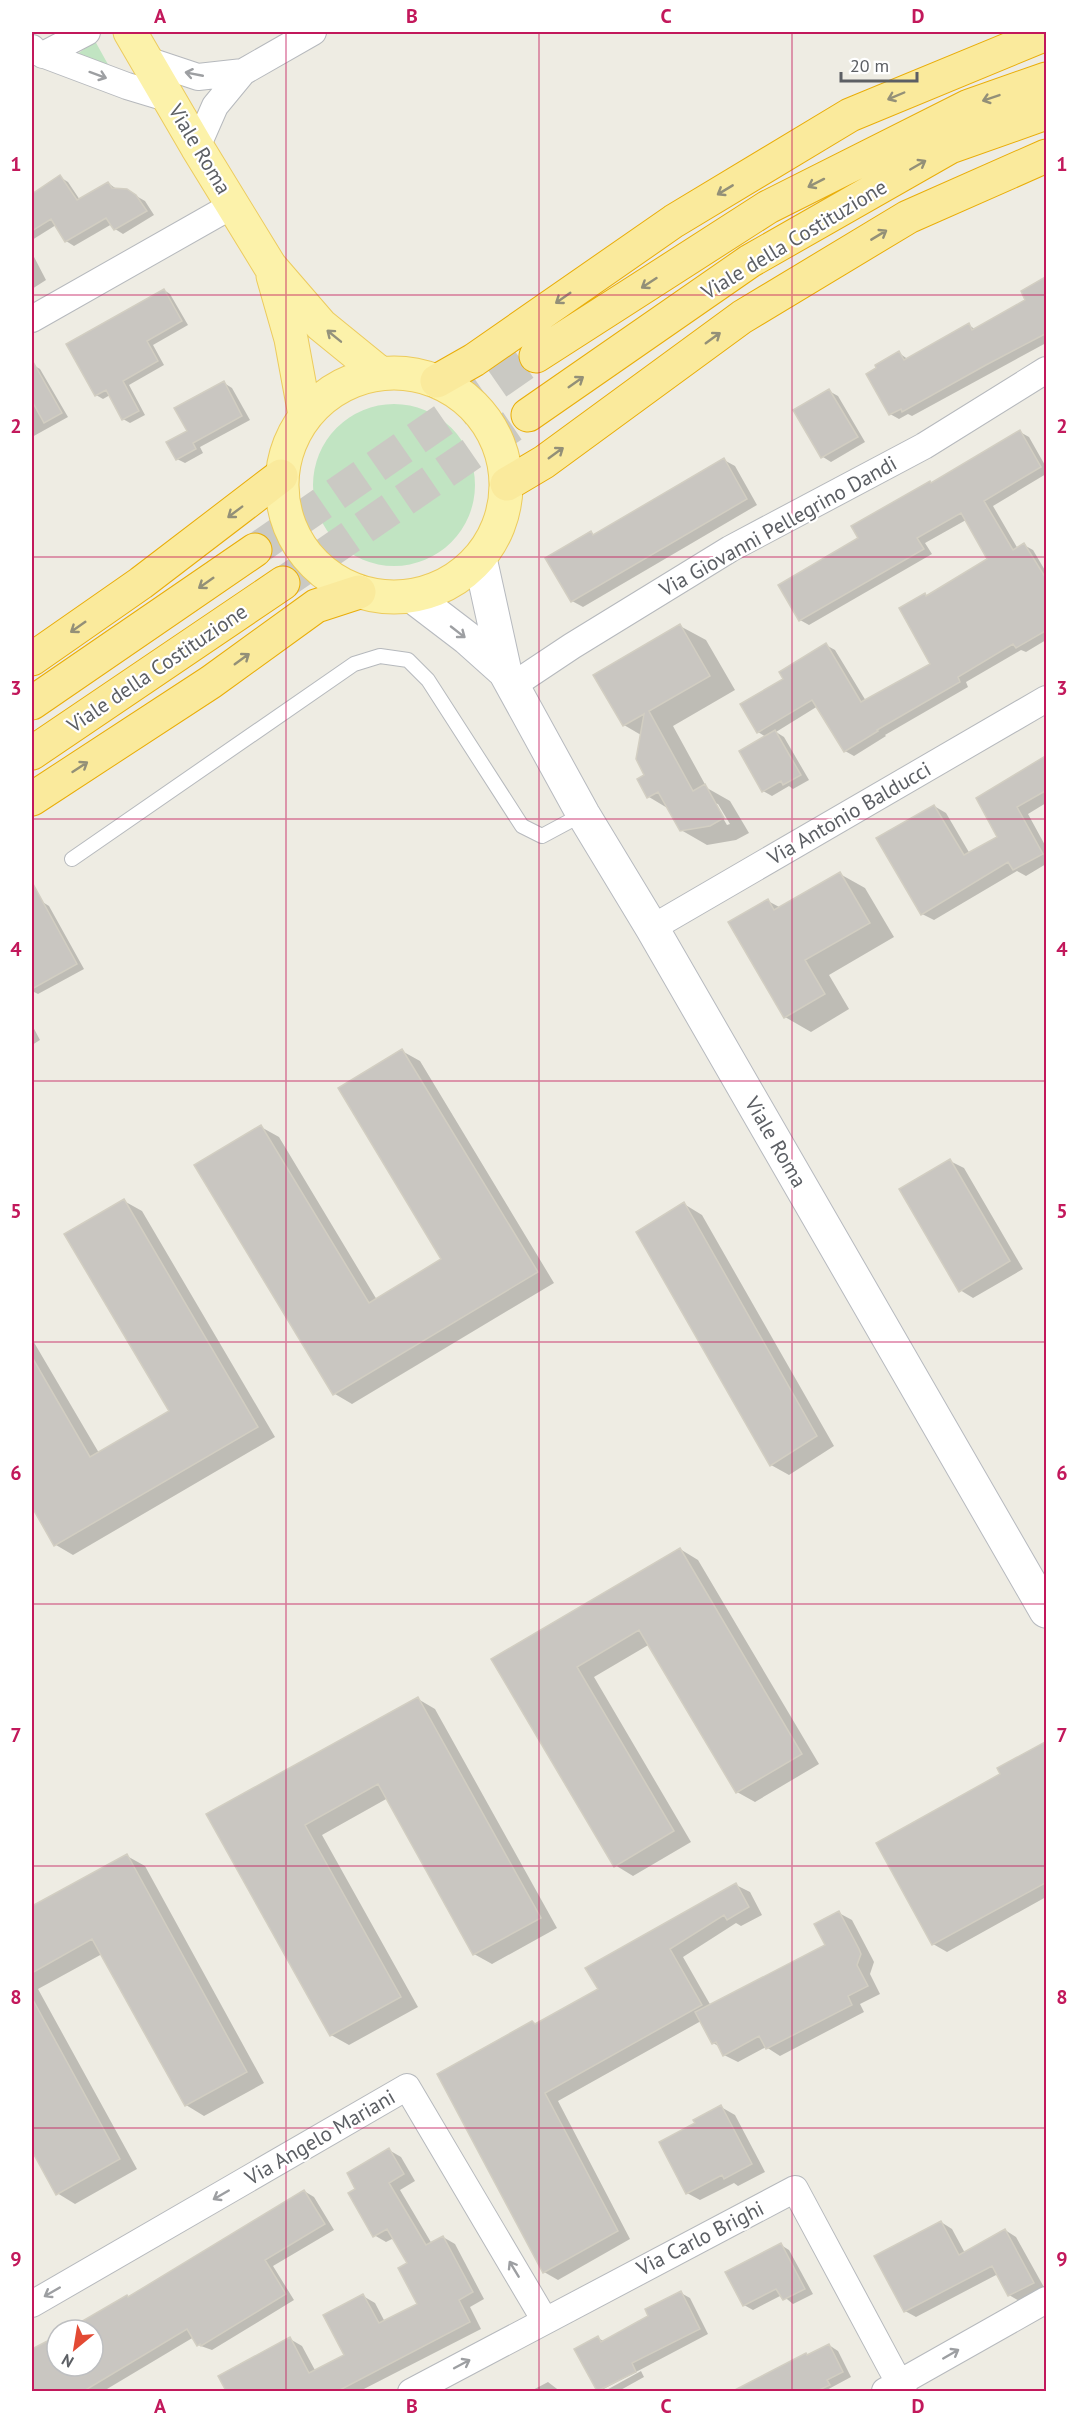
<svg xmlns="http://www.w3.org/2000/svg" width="1078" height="2423" font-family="'PT Sans',sans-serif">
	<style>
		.green { fill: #c1e4c2 }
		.shadow { fill: #0003; fill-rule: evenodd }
		.building { fill: #c9c6c1; stroke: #d2cec2; stroke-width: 1.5 }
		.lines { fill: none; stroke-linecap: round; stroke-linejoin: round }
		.trunk-tunnel { stroke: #cac9c3; stroke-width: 33; stroke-dasharray: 33 16; stroke-linecap: butt }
		.service-casing { stroke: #b6b9bd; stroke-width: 16 }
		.minor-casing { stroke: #b6b9bd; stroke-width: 28 }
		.secondary-casing { stroke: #b7babf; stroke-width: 35 }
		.primary-casing { stroke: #eccb5e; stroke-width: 35 }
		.trunk-casing { stroke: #e9ad08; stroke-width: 35 }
		.service { stroke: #fff; stroke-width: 14 }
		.minor { stroke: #fff; stroke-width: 26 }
		.secondary { stroke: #fff; stroke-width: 33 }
		.primary { stroke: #fcf2aa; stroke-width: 33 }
		.trunk { stroke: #faea9c; stroke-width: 33 }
		.oneway { stroke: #9d9fa2 }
		.oneway2 { stroke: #939078 }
		.oneway3 { stroke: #94927c }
		.grid { fill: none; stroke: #c2185b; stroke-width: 1.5; stroke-opacity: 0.55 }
		.labels { text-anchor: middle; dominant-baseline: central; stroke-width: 4.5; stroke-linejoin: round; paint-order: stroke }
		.street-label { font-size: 21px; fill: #5c5f64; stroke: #fff }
		.neatline { fill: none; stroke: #c2185b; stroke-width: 2 }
		.grid-label { font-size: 20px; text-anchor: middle; font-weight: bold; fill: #c2185b }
	</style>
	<rect width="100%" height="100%" fill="#eeece3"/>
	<path class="green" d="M 95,41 L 110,68 L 72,58 Z
		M313 485a81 81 0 1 1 162 0a81 81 0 1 1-162 0Z"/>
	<path class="shadow" d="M 60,177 L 68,182 L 80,200 L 108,183 L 118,190 L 126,190 L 145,201 L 154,215 L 123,234 L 115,229 L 112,224 L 74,246 L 66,241 L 56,225 L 32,240 L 32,195 Z
		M 32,253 L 46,280 L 32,289 Z
		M 1046,278 L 1046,343 L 912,416 L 908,414 L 899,419 L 890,414 L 899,353 L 909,360 L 969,325 L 976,330 L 1027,300 Z
		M 164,290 L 170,294 L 188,325 L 153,345 L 164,365 L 129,385 L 145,415 L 130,423 L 123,419 L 110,395 L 103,399 L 96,395 Z
		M 33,365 L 40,369 L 68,417 L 32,437 L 32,366 Z
		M 224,383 L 232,388 L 250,420 L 200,447 L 203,453 L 185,463 L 177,459 L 189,432 Z
		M 829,391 L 838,396 L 865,442 L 831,462 L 823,457 L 795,411 Z
		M 1020,432 L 1029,437 L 1046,467 L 1046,474 L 993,506 L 1018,549 L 1024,545 L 1033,550 L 1046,572 L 1046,640 L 1026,652 L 1021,650 L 966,682 L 968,687 L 885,735 L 886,736 L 854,756 L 845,751 L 818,706 L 776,732 L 784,737 L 809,780 L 793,789 L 789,786 L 772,796 L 763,791 L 766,737 L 758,732 L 785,680 L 826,645 L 835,650 L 866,701 L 932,665 L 927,597 L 989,560 L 966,520 L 925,543 L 932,554 L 809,625 L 800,620 L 860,539 L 932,484 Z
		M 724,460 L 735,466 L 757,505 L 583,607 L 572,601 L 591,533 L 594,535 Z
		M 680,626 L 706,640 L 735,690 L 673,726 L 707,788 L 730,801 L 749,833 L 736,840 L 707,845 L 681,830 L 669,809 L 649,797 L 641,735 L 624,725 ZM 714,803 L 718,804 L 730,824 L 727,825 Z
		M 1046,757 L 1046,803 L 1028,814 L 1046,847 L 1046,864 L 1026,876 L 1017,871 L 934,920 L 922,914 L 934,806 L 946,813 L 970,854 L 999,837 L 978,799 Z
		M 840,874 L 865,888 L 894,937 L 829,975 L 849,1009 L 811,1032 L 785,1017 L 768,901 L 781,908 Z
		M 41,901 L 49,906 L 84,969 L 38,994 L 32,991 L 32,906 Z
		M 32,1025 L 40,1040 L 32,1045 Z
		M 402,1051 L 420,1061 L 554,1283 L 352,1404 L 335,1394 L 261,1127 L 279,1137 L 377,1300 L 443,1260 Z
		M 950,1161 L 964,1168 L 1023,1269 L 973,1298 L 960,1290 Z
		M 124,1201 L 142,1211 L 275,1437 L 73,1555 L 56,1545 L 32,1504 L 32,1339 L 99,1453 L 171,1412 Z
		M 684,1204 L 702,1215 L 834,1446 L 789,1475 L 771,1465 Z
		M 680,1549 L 698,1560 L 819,1764 L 755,1802 L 737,1792 L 650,1644 L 594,1677 L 691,1842 L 633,1876 L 615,1865 L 493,1660 Z
		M 418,1699 L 435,1709 L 557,1928 L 492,1964 L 474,1954 L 388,1798 L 322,1835 L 418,2007 L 349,2045 L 331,2035 L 208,1814 Z
		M 1046,1743 L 1046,1897 L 947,1952 L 933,1944 L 1002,1774 Z
		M 127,1856 L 145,1866 L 264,2083 L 204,2116 L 186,2105 L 102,1954 L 38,1989 L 137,2169 L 75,2204 L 57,2193 L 32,2148 L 32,1908 Z
		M 736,1885 L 750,1892 L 762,1915 L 741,1926 L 736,1923 L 683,1957 L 711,2006 L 827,1946 L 839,1913 L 852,1920 L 872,1958 L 874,1962 L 870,1974 L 880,1994 L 860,2004 L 864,2012 L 780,2056 L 766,2047 L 738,2062 L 724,2055 L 720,2047 L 713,2043 L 701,2021 L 558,2101 L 630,2239 L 558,2280 L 544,2272 L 532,2022 L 537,2025 L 600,1990 Z
		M 721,2107 L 735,2115 L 765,2172 L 738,2186 L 734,2183 L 700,2200 L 687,2193 L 697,2124 Z
		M 389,2150 L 401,2157 L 415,2181 L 400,2190 L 432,2244 L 443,2237 L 455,2244 L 484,2299 L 470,2307 L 481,2329 L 358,2392 L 227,2392 L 220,2377 L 290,2339 L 302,2346 L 316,2372 L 346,2356 L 363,2296 L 375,2303 L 385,2322 L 419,2304 L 409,2264 L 394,2238 L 386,2242 L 374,2235 L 357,2189 Z
		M 304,2191 L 314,2197 L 334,2230 L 273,2266 L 294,2300 L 212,2350 L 198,2345 L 194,2337 L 102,2392 L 32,2392 L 32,2350 L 57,2336 L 57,2366 L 93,2366 L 93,2330 L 67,2330 L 129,2298 Z
		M 941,2222 L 952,2229 L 965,2253 L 1005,2230 L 1016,2237 L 1045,2289 L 1021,2302 L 1009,2295 L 998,2274 L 916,2317 L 905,2311 Z
		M 781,2245 L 789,2250 L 813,2294 L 793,2304 L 782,2295 L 753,2310 L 744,2305 Z
		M 681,2293 L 690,2298 L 708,2334 L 598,2392 L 576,2349 L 598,2338 L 605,2342 L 650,2317 Z
		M 829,2345 L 838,2351 L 851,2377 L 823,2392 L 737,2392 L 806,2354 L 809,2356 Z
		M 641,2371 L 644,2377 L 617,2392 L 603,2392 Z
		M 548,2382 L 561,2392 L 529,2392 Z"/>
	<path class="building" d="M 60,175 L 77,200 L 108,182 L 112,188 L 127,189 L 136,195 L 147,211 L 114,230 L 106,218 L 65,242 L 51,219 L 32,231 L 32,194 Z
		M 1047,276 L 1047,336 L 1045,334 L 986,365 L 902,412 L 901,409 L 889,415 L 866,374 L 876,368 L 875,365 L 899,351 L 904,360 L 969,323 L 972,330 L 1025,300 L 1021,291 Z
		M 164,289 L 182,321 L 147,341 L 158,361 L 123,381 L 139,411 L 122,420 L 106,390 L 95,396 L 66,344 Z
		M 32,360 L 62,413 L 44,423 L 32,401 Z
		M 224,381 L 242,416 L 193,443 L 196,449 L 176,460 L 166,442 L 187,431 L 174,408 Z
		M 829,389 L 858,437 L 821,458 L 793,410 Z
		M 1020,430 L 1041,467 L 984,501 L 1013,550 L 1024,543 L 1047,580 L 1047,630 L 1016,648 L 1013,644 L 958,677 L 960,682 L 877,730 L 878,731 L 844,752 L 812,700 L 757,733 L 740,704 L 783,679 L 779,672 L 826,643 L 861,702 L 930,664 L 899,608 L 925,593 L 926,596 L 987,559 L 961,513 L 917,538 L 924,549 L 799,621 L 778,585 L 858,538 L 851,526 L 930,481 L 931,483 Z
		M 724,458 L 747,499 L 571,602 L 545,558 L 591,531 L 593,535 Z
		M 680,624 L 710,676 L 649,711 L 693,791 L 705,784 L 724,818 L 710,826 L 680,831 L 658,792 L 647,798 L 637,779 L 644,775 L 636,759 L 644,714 L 623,726 L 593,675 Z
		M 775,730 L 801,775 L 783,785 L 781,781 L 762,792 L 739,751 Z
		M 1047,755 L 1047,790 L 1017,807 L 1043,854 L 1013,870 L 1008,862 L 921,915 L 876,838 L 934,805 L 964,855 L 997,837 L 976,798 Z
		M 840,872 L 870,923 L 805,960 L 825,994 L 784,1018 L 728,922 L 768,899 L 774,910 Z
		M 32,882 L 77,964 L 32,989 Z
		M 402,1049 L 538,1272 L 333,1395 L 194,1165 L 261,1125 L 369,1303 L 441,1259 L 338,1088 Z
		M 950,1159 L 1010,1261 L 959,1292 L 899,1189 Z
		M 124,1199 L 258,1427 L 54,1546 L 32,1507 L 32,1357 L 90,1457 L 169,1411 L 64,1234 Z
		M 684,1202 L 817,1436 L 770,1466 L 636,1232 Z
		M 680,1548 L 802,1754 L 736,1793 L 639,1630 L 577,1667 L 674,1831 L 614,1867 L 491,1659 Z
		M 418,1697 L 541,1918 L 473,1955 L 378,1784 L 305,1825 L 401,1997 L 330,2036 L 206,1814 Z
		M 1047,1741 L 1047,1882 L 932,1945 L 876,1843 L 1000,1774 L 997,1768 Z
		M 127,1854 L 247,2072 L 185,2106 L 92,1939 L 32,1973 L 32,1906 Z
		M 736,1883 L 749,1907 L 727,1920 L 724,1915 L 670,1949 L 702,2005 L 545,2093 L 618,2231 L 543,2273 L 437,2074 L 532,2021 L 535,2024 L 598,1989 L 585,1968 Z
		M 839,1911 L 859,1949 L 861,1954 L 857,1965 L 868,1986 L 848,1996 L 852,2005 L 766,2049 L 759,2036 L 723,2056 L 716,2042 L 712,2044 L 695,2012 L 825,1945 L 814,1924 Z
		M 32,1998 L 120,2159 L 56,2195 L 32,2151 Z
		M 721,2105 L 752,2164 L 724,2179 L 722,2175 L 686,2194 L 659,2142 L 695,2123 L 693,2120 Z
		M 389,2148 L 404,2174 L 389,2183 L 426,2245 L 443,2236 L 473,2292 L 459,2300 L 470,2322 L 338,2391 L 226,2391 L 218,2376 L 290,2337 L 309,2373 L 344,2355 L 323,2315 L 363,2294 L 379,2323 L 417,2304 L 398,2268 L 407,2263 L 387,2229 L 373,2237 L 348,2193 L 355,2189 L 347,2173 Z
		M 304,2190 L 325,2224 L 265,2260 L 286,2294 L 201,2346 L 200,2344 L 197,2346 L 187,2329 L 84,2391 L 32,2391 L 32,2349 L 57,2336 L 57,2366 L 93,2366 L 93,2330 L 67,2330 L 127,2295 L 128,2297 Z
		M 941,2221 L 959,2255 L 1005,2229 L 1034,2283 L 1008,2296 L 992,2266 L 904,2312 L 874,2256 Z
		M 781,2243 L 805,2289 L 783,2300 L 776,2289 L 743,2306 L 725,2272 Z
		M 681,2291 L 700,2329 L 632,2363 L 636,2372 L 597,2391 L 574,2349 L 598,2336 L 601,2342 L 648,2316 L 645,2309 Z
		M 829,2344 L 843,2372 L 827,2380 L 830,2385 L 817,2391 L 733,2391 L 806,2353 L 807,2355 Z"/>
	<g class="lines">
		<path class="trunk-tunnel" d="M 255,550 L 536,356
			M 283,583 L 528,415"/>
		<defs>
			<path id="service" d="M 72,859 L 354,664 L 380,656 L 408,660 L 428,680 L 522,826 L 542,836 L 583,814"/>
			<path id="minor" d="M 32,48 L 34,51 L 127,86 L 170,99
				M 43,55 L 87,32
				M 147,60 L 198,77 L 243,72
				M 197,147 L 215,106 L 243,72 L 313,32
				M 32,319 L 233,205
				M 512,686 L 572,646 L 730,549 L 924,446 L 1046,370
				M 652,928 L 1046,699
				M 32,2304 L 407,2087 L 544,2319
				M 885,2391 L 1046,2300
				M 411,2392 L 795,2189 L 904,2392"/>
			<path id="secondary" d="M 480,558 L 505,672 L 583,814 L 652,928 L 1046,1611
				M 412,596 L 467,638 L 505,672"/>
			<path id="primary" d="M 130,32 L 197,147 L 270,266 L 321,325 L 380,373
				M 273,276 L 291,339 L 305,415
				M282 485a112 112 0 1 1 224 0a112 112 0 1 1-224 0Z"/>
			<path id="trunk" d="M 536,356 L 768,207 L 969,106 L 1046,79
				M 437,381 L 474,360 L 674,221 L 850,115 L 1046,34
				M 528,415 L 750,261 L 950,147 L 1046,113
				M 507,484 L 544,462 L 742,317 L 908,217 L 1046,156
				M 32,659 L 141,583 L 281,476
				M 32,703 L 255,550
				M 32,753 L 283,583
				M 32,799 L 211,682 L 316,606 L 359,592"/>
		</defs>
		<use href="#service" class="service-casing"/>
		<use href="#minor" class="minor-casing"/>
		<use href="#secondary" class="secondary-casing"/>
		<use href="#primary" class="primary-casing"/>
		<use href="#trunk" class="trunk-casing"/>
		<use href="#service" class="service"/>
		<use href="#minor" class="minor"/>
		<use href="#secondary" class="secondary"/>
		<use href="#primary" class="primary"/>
		<use href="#trunk" class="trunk"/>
	</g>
	<defs><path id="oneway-shaft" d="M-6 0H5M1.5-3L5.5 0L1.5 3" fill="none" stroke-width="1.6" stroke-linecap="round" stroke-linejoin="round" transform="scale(1.5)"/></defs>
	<g class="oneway">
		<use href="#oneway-shaft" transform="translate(194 74) rotate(-169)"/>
		<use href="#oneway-shaft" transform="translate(98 75) rotate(20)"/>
		<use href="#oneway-shaft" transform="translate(458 632) rotate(38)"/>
		<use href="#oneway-shaft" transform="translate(221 2195) rotate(150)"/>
		<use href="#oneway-shaft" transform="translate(514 2269) rotate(-121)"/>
		<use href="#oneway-shaft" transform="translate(52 2292) rotate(150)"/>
		<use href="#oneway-shaft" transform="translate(951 2354) rotate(-30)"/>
		<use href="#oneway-shaft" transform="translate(462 2364) rotate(-28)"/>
	</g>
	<g class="oneway2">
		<use href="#oneway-shaft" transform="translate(896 96) rotate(157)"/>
		<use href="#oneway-shaft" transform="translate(991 98) rotate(161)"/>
		<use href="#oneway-shaft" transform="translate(918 165) rotate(-30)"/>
		<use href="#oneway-shaft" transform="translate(816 183) rotate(153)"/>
		<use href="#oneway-shaft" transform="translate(725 190) rotate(149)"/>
		<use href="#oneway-shaft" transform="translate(879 235) rotate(-31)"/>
		<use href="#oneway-shaft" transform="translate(649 283) rotate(147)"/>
		<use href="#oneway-shaft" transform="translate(563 298) rotate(145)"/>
		<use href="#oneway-shaft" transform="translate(713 338) rotate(-36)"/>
		<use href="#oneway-shaft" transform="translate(576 382) rotate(-35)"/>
		<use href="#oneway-shaft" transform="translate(556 453) rotate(-36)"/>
		<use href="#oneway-shaft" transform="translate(235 512) rotate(143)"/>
		<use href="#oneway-shaft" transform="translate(206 583) rotate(145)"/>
		<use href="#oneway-shaft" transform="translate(78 627) rotate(145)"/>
		<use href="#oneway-shaft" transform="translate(242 659) rotate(-36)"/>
		<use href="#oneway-shaft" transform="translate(80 767) rotate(-33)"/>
	</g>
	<use class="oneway3" href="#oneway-shaft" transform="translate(334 336) rotate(-141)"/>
	<path class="grid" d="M 286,32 L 286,2392M 539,32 L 539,2392M 792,32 L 792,2392M 32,295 L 1046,295M 32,557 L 1046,557M 32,819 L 1046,819M 32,1081 L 1046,1081M 32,1342 L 1046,1342M 32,1604 L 1046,1604M 32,1866 L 1046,1866M 32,2128 L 1046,2128"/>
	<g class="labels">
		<g class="street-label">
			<text transform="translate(200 149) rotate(59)">Viale Roma</text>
			<text transform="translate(794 239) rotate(-31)">Viale della Costituzione</text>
			<text transform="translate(778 526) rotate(-29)">Via Giovanni Pellegrino Dandi</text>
			<text transform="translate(157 668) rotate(-34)">Viale della Costituzione</text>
			<text transform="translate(849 813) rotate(-30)">Via Antonio Balducci</text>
			<text transform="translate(776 1142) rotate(60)">Viale Roma</text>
			<text transform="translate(320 2137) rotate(-30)">Via Angelo Mariani</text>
			<text transform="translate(700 2238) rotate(-27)">Via Carlo Brighi</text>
		</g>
	</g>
	<rect width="1078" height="2423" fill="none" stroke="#ffffff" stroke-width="66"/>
	<g transform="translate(75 2348) rotate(210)"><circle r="28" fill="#ffffff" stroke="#bebfc1" stroke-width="1.5"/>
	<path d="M0-4.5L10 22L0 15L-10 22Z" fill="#e34a34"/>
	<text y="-9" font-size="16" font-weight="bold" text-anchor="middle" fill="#5c5f64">N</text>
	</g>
	<path d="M841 72v9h76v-9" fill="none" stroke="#5c5f64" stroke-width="3"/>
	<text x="850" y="72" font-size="18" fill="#5c5f64" stroke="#ffffff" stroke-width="4.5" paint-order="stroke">20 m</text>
	<rect x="33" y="33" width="1012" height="2357" class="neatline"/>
	<g class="grid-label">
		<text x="160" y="23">A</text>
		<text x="412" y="23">B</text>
		<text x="666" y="23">C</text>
		<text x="918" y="23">D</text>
		<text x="16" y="171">1</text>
		<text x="1062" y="171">1</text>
		<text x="16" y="433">2</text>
		<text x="1062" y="433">2</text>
		<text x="16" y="695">3</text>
		<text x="1062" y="695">3</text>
		<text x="16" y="956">4</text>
		<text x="1062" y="956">4</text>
		<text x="16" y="1218">5</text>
		<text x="1062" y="1218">5</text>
		<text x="16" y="1480">6</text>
		<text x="1062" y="1480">6</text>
		<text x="16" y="1742">7</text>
		<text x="1062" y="1742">7</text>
		<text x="16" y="2004">8</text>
		<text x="1062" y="2004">8</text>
		<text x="16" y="2266">9</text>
		<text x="1062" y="2266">9</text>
		<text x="160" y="2413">A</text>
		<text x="412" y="2413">B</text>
		<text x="666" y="2413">C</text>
		<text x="918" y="2413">D</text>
	</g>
</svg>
